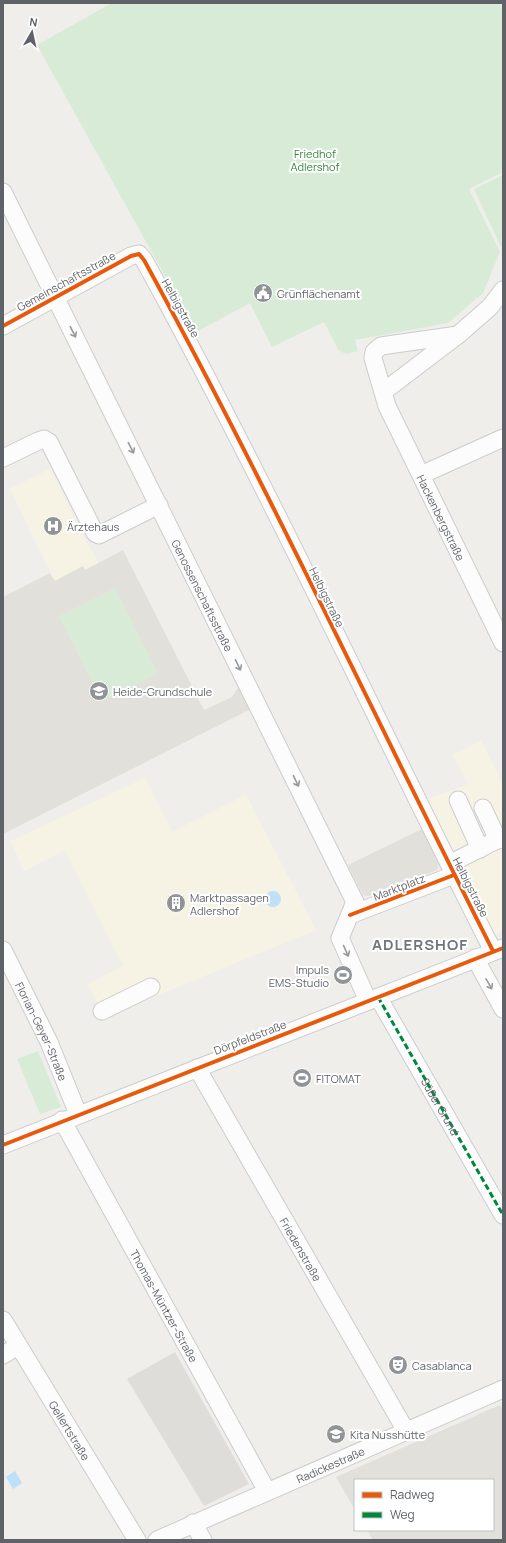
<svg xmlns="http://www.w3.org/2000/svg" width="506" height="1543" font-family="Manrope,sans-serif">
	<style>
		.commercial { fill: #f7f3e4 }
		.industrial { fill: #dfddda }
		.education { fill: #e2e0da }
		.green { fill: #d8ebd6 }
		.water { fill: #bfe0f9 }
		.lines { fill: none; stroke-linecap: round; stroke-linejoin: round }
		.minor-casing { stroke: #cbcccc; stroke-width: 19 }
		.minor { stroke: #fdfcfc; stroke-width: 17 }
		.tram { stroke: #e4e4e4; stroke-width: 1 }
		.quiet { stroke: #00873e; stroke-width: 3; stroke-dasharray: 6 3; stroke-linecap: butt }
		.cycleway-casing { stroke: #fff; stroke-width: 6 }
		.cycleway { stroke: #e8590c; stroke-width: 4 }
		.oneway { stroke: #96999c }
		.labels { text-anchor: middle; dominant-baseline: central; stroke-width: 4; stroke-linejoin: round; paint-order: stroke }
		.park-label { font-size: 11px; fill: #348238; stroke: #fff }
		.street-label { font-size: 11px; fill: #5f6368; stroke: #fff }
		.poi-label { font-size: 11px; fill: #5f6368; stroke: #fff; text-anchor: start }
		.district-label { font-size: 15px; font-weight: bold; letter-spacing: 1px; fill: #70757a; stroke: #fff }
	</style>
	<rect width="100%" height="100%" fill="#efeeea"/>
	<path class="commercial" d="M 50,469 L 91,551 L 92,550 L 99,563 L 85,570 L 82,566 L 55,582 L 10,489 Z
		M 481,741 L 503,784 L 503,931 L 493,935 L 427,799 L 468,784 L 453,755 Z
		M 145,778 L 172,832 L 246,795 L 316,930 L 105,1017 L 88,984 L 123,966 L 65,850 L 24,871 L 11,841 Z"/>
	<path class="industrial" d="M 175,1352 L 249,1484 L 204,1506 L 127,1379 Z"/>
	<path class="education" d="M 123,550 L 204,710 L 232,697 L 239,686 L 251,709 L 3,834 L 3,597 L 50,573 L 55,581 L 83,566 L 85,570 Z
		M 422,829 L 439,864 L 437,870 L 369,896 L 363,895 L 348,865 Z
		M 500,1405 L 503,1410 L 503,1540 L 373,1540 L 367,1530 L 493,1530 L 493,1480 L 355,1480 L 355,1510 L 336,1477 Z"/>
	<path class="green" d="M 112,3 L 503,3 L 503,172 L 469,189 L 500,252 L 483,293 L 448,323 L 355,340 L 358,351 L 347,354 L 339,351 L 324,322 L 272,347 L 250,303 L 196,332 L 37,45 Z
		M 503,175 L 503,246 L 501,247 L 474,189 Z
		M 115,588 L 158,674 L 102,702 L 59,616 Z
		M 38,1051 L 61,1107 L 40,1114 L 17,1059 Z"/>
	<path class="water" d="M265 899a8 8 0 1 1 16 0a8 8 0 1 1-16 0Z
		M 15,1471 L 22,1483 L 13,1489 L 6,1477 Z"/>
	<g class="lines">
		<defs>
			<g id="minor">
				<path id="s1" d="M 3,192 L 355,902 L 340,938 L 368,1001"/>
				<path d="M 3,326 L 131,256 L 139,254 L 144,260 C 268,486 376,721 493,951"/>
				<path id="s2" d="M 458,335 L 381,346 L 374,352 L 373,358 L 387,406 L 503,643"/>
				<path d="M 383,392 L 458,335 L 490,307 L 503,290"/>
				<path d="M 3,458 L 38,441 L 44,439 L 49,442 L 95,533 L 99,535 L 159,505"/>
				<path d="M 421,475 L 503,438"/>
				<path d="M 458,800 L 480,849"/>
				<path d="M 483,808 L 498,840"/>
				<path d="M 449,864 L 503,837"/>
				<path d="M 350,915 L 454,875"/>
				<path id="s3" d="M 3,950 L 49,1042 L 78,1114"/>
				<path d="M 475,958 L 503,1009"/>
				<path id="s4" d="M 378,997 L 503,1215"/>
				<path d="M 102,1011 L 151,987"/>
				<path id="s5" d="M 197,1068 L 406,1431"/>
				<path id="s6" d="M 62,1120 L 267,1491"/>
				<path d="M 3,1145 L 503,948"/>
				<path id="s7" d="M 3,1320 L 137,1540"/>
				<path d="M 3,1355 L 18,1346"/>
				<path d="M 193,1523 L 203,1540"/>
				<path id="s8" d="M 157,1540 L 503,1389"/>
			</g>
		</defs>
		<use href="#minor" class="minor-casing"/>
		<use href="#minor" class="minor"/>
		<path class="tram" d="M 3,1145 L 503,948"/>
		<path class="quiet" d="M 378,997 L 503,1215"/>
		<defs>
			<path id="cycleway" d="M 3,326 L 131,256 L 139,254 L 144,260 C 268,486 376,721 493,951
				M 350,915 L 454,875
				M 3,1145 L 503,948"/>
		</defs>
		<use href="#cycleway" class="cycleway-casing"/>
		<use href="#cycleway" class="cycleway"/>
	</g>
	<defs><path id="oneway-shaft" d="M-6 0H5M1.5-3L5.5 0L1.5 3" fill="none" stroke-width="1.6" stroke-linecap="round" stroke-linejoin="round"/></defs>
	<g class="oneway">
		<use href="#oneway-shaft" transform="translate(73 332) rotate(63)"/>
		<use href="#oneway-shaft" transform="translate(131 448) rotate(63)"/>
		<use href="#oneway-shaft" transform="translate(238 665) rotate(64)"/>
		<use href="#oneway-shaft" transform="translate(296 781) rotate(64)"/>
		<use href="#oneway-shaft" transform="translate(346 951) rotate(66)"/>
		<use href="#oneway-shaft" transform="translate(489 984) rotate(60)"/>
	</g>
	<defs>
		<symbol id="civic-disc" viewBox="-11 -11 22 22"><circle r="9.5" fill="#919496" stroke="#fff"/><path d="M-.6-6.5H3V-4.5H.6V-3L4-1V1h2V6H-6V1h2V-1L-.6-3ZM-1.2 2.5V6h2.4V2.5Z" fill="#fff"/></symbol>
		<symbol id="hospital-disc" viewBox="-11 -11 22 22"><circle r="9.5" fill="#919496" stroke="#fff"/><path d="M-5-5h3v3.5h4V-5h3V5h-3V1.5h-4V5h-3Z" fill="#fff"/></symbol>
		<symbol id="school-disc" viewBox="-11 -11 22 22"><circle r="9.5" fill="#919496" stroke="#fff"/><path d="M0-5L7-2L0 1L-7-2ZM-4 1L0 2.5L4 1V4Q0 6-4 4Z" fill="#fff"/></symbol>
		<symbol id="building-disc" viewBox="-11 -11 22 22"><circle r="9.5" fill="#919496" stroke="#fff"/><path d="M-4-6H4V6H1V3H-1V6H-4ZM-2.5-4.3h1.7v1.8h-1.7ZM.8-4.3h1.7v1.8H.8ZM-2.5-1h1.7V.8h-1.7ZM.8-1h1.7V.8H.8Z" fill="#fff"/></symbol>
		<symbol id="stadium-disc" viewBox="-11 -11 22 22"><circle r="9.5" fill="#919496" stroke="#fff"/><path d="M0-5a6.5 5 0 1 0 0 10a6.5 5 0 1 0 0-10ZM-3.5-1.8h7v3.6h-7Z" fill="#fff"/></symbol>
		<symbol id="theatre-disc" viewBox="-11 -11 22 22"><circle r="9.5" fill="#919496" stroke="#fff"/><path d="M-5-5.5Q0-4 5-5.5V0Q5 5 0 6Q-5 5-5 0ZM-3.3-2.5H-1v1.5H-3.3ZM1-2.5H3.3v1.5H1ZM-2.8 1Q0 5.5 2.8 1Z" fill="#fff"/></symbol>
	</defs>
	<g fill-rule="evenodd">
		<use href="#civic-disc" x="252" y="282" width="22" height="22"/>
		<use href="#hospital-disc" x="42" y="515" width="22" height="22"/>
		<use href="#school-disc" x="88" y="680" width="22" height="22"/>
		<use href="#building-disc" x="165" y="892" width="22" height="22"/>
		<use href="#stadium-disc" x="332" y="964" width="22" height="22"/>
		<use href="#stadium-disc" x="291" y="1067" width="22" height="22"/>
		<use href="#theatre-disc" x="387" y="1354" width="22" height="22"/>
		<use href="#school-disc" x="325" y="1423" width="22" height="22"/>
	</g>
	<g class="labels">
		<g class="park-label">
			<text x="315" y="153">Friedhof<tspan x="315" dy="13">Adlershof</tspan></text>
		</g>
		<g class="street-label">
			<text transform="translate(66 281) rotate(-29)">Gemeinschaftsstraße</text>
			<text transform="translate(181 308) rotate(61)">Helbigstraße</text>
			<text stroke="none"><textPath href="#s2" startOffset="267">Hackenbergstraße</textPath></text>
			<text stroke="none"><textPath href="#s1" startOffset="450">Genossenschaftsstraße</textPath></text>
			<text transform="translate(327 597) rotate(64)">Helbigstraße</text>
			<text transform="translate(399 887) rotate(-21)">Marktplatz</text>
			<text transform="translate(471 887) rotate(63)">Helbigstraße</text>
			<text stroke="none"><textPath href="#s3" startOffset="90">Florian-Geyer-Straße</textPath></text>
			<text transform="translate(250 1037) rotate(-21)">Dörpfeldstraße</text>
			<text stroke="none"><textPath href="#s4" startOffset="126">Süßer Grund</textPath></text>
			<text stroke="none"><textPath href="#s5" startOffset="209">Friedenstraße</textPath></text>
			<text stroke="none"><textPath href="#s6" startOffset="212">Thomas-Müntzer-Straße</textPath></text>
			<text stroke="none"><textPath href="#s7" startOffset="129">Gellertstraße</textPath></text>
			<text stroke="none"><textPath href="#s8" startOffset="189">Radickestraße</textPath></text>
		</g>
		<g class="poi-label">
			<text x="277" y="293">Grünflächenamt</text>
			<text x="67" y="526">Ärztehaus</text>
			<text x="113" y="691">Heide-Grundschule</text>
			<text x="190" y="897">Marktpassagen<tspan x="190" dy="13">Adlershof</tspan></text>
			<text x="329" y="969" text-anchor="end">Impuls<tspan x="329" dy="13">EMS-Studio</tspan></text>
			<text x="316" y="1078">FITOMAT</text>
			<text x="412" y="1365">Casablanca</text>
			<text x="350" y="1434">Kita Nusshütte</text>
		</g>
		<g class="district-label">
			<text x="420" y="944">ADLERSHOF</text>
		</g>
	</g>
	<rect width="506" height="1543" fill="none" stroke="#5f6368" stroke-width="8"/>
	<rect x="354" y="1479" width="140" height="52" fill="#ffffff" stroke="#bfc1c3"/>
	<rect x="362" y="1492" width="20" height="6" fill="#e8590c" stroke="#bfc1c3"/>
	<text x="390" y="1499" font-size="12" fill="#5f6368">Radweg</text>
	<rect x="362" y="1512" width="20" height="6" fill="#00873e" stroke="#bfc1c3"/>
	<text x="390" y="1519" font-size="12" fill="#5f6368">Weg</text>
	<g transform="translate(32 32) rotate(9)" stroke="#ffffff" stroke-width="3" paint-order="stroke">
	<path d="M0-3L7 15L0 10L-7 15Z" fill="#5f6368"/>
	<text y="-6" font-size="11" font-weight="bold" text-anchor="middle" fill="#5f6368">N</text>
	</g>
</svg>
